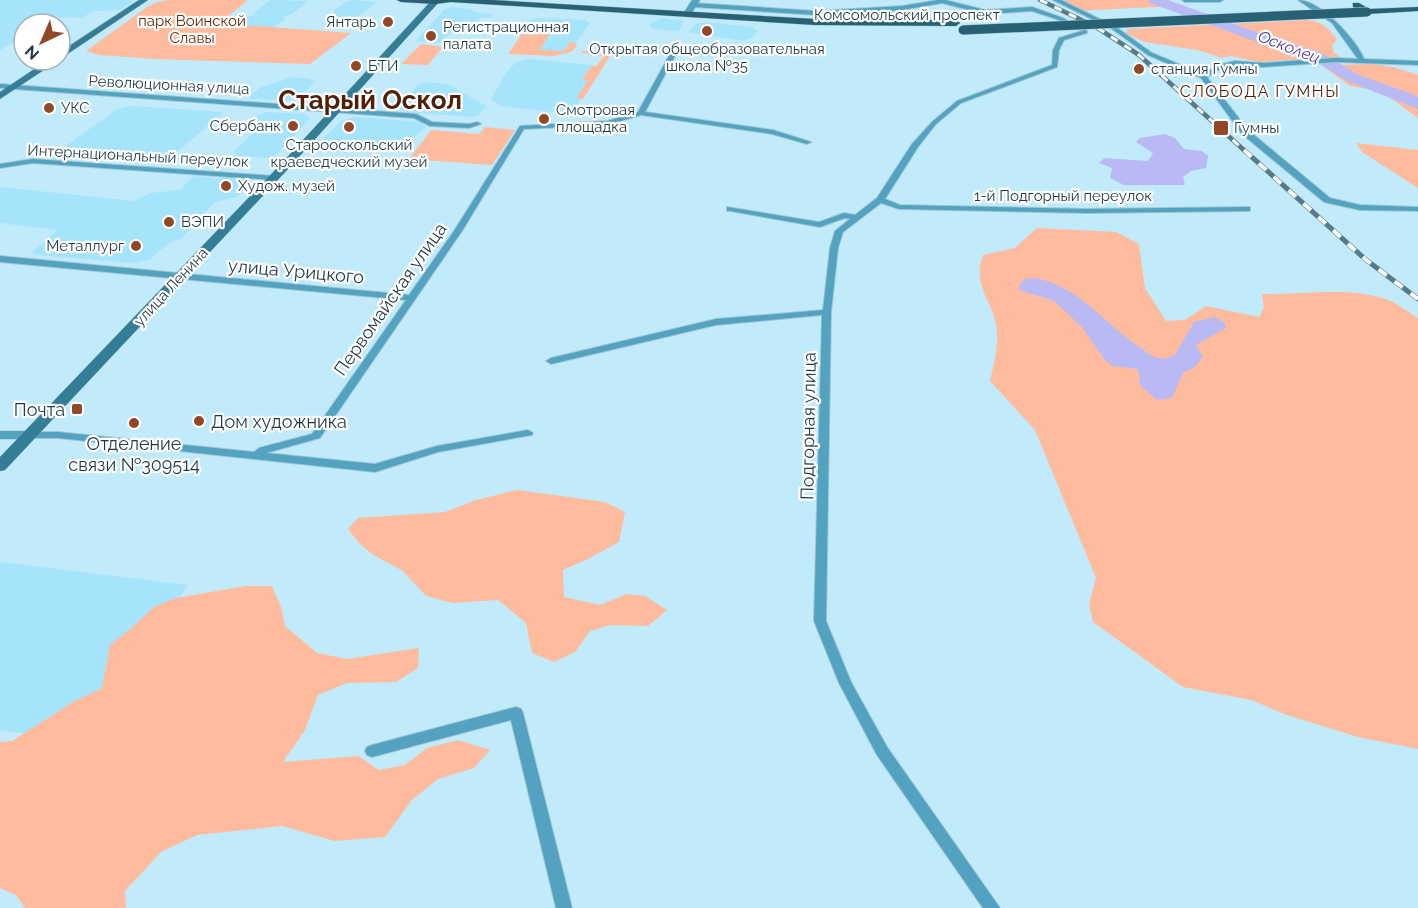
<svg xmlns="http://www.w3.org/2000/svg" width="1418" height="908" font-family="Raleway,sans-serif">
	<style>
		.built { fill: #a6e4fc }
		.green { fill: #febb9e }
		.water { fill: #b9baf3 }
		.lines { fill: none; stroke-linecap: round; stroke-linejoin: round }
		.river { fill: #b9baf3; fill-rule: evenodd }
		.minor-casing { stroke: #a0c7d6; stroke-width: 2 }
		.tertiary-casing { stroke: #a0c7d6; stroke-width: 1 }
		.secondary-casing { stroke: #a0c7d6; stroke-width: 1 }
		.primary-casing { stroke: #a0c7d6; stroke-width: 1 }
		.minor { fill: #53a2bf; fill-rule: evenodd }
		.tertiary { fill: #53a2bf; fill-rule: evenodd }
		.secondary { fill: #357c95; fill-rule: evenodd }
		.primary { fill: #286174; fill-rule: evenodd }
		.rail-far1-casing { stroke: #587a86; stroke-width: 4.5 }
		.rail-casing { stroke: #587a86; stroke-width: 5 }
		.rail-far1 { stroke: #fff; stroke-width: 3; stroke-dasharray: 8; stroke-linecap: butt }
		.rail { stroke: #fff; stroke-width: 4; stroke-dasharray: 10; stroke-linecap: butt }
		.primary-bridge-casing { stroke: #a0c7d6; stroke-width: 10; stroke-linecap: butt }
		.primary-bridge { stroke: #286174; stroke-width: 9 }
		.poi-dot { fill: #904827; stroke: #fff; stroke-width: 2 }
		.labels { text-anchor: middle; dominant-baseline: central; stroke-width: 4.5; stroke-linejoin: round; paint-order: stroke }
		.far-street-label { font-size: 15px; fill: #1e3b45; stroke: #fff }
		.far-park-label { font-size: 15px; fill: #682a09; stroke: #fff }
		.far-poi-label { font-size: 15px; fill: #1e3b45; stroke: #fff; text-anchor: start }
		.far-water-label { font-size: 16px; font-style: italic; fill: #4938a4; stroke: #fff }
		.far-neighbourhood-label { font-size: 16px; letter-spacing: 1.5px; fill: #4f1f07; stroke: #fff }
		.street-label { font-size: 18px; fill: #1e3b45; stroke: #fff }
		.poi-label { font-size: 18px; fill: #1e3b45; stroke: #fff; text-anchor: end }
		.far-town-label { font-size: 26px; font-weight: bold; fill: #4f1f07; stroke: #fff }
	</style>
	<rect width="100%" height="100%" fill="#c1eafa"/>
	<path class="built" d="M 0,0 L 131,0 L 133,1 L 120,10 L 94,11 L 81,18 L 52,17 L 41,24 L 24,24 L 24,35 L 0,50 Z
		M 270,0 L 308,1 L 292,14 L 283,17 L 285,19 L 275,26 L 267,29 L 243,27 L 240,23 L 248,16 L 255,15 L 254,13 Z
		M 352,0 L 374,2 L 376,3 L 356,17 L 349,19 L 336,16 L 334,11 L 344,3 Z
		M 453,7 L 471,9 L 473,12 L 493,15 L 488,18 L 481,17 L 469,32 L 457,32 L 466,20 L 439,43 L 416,41 L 444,10 Z
		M 537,18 L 585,20 L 590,23 L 568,54 L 534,53 L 518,33 L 529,20 Z
		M 661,18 L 681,20 L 684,22 L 679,31 L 653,29 L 649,25 Z
		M 706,22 L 751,27 L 758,31 L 751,38 L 742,41 L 689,32 L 695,24 Z
		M 531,59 L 591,65 L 601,70 L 575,108 L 560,113 L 501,106 L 491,99 L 506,73 L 516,62 Z
		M 292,77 L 310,79 L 315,82 L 297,100 L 253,99 L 249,97 L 259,88 Z
		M 424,82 L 448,84 L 486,106 L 479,115 L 472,117 L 404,112 L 398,108 L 418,85 Z
		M 130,106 L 224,112 L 163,164 L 48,159 L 117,109 Z
		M 266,112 L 305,114 L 310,118 L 276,155 L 266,158 L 239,156 L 233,152 L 252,134 L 243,129 L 258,115 Z
		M 354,117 L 422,122 L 426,127 L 417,135 L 410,138 L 377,143 L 362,142 L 348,153 L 319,151 L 315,147 L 341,121 Z
		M 194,176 L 218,179 L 230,176 L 249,178 L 252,182 L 237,197 L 215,202 L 181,239 L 169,243 L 150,259 L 136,263 L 47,256 L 31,253 L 58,230 L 0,223 L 0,187 L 134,201 L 150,193 L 180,190 Z
		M 0,562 L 188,585 L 82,741 L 0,730 Z"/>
	<path class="green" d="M 169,0 L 248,0 L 223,20 L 229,24 L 351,33 L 310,64 L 155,59 L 99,55 L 86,51 L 147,7 L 157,2 Z
		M 1054,0 L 1160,0 L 1174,6 L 1076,11 Z
		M 1307,20 C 1320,21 1330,28 1337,40 L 1332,45 L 1334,53 L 1341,57 L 1259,62 L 1230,56 L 1222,58 L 1198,50 L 1144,42 L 1126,33 L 1128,29 Z
		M 541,29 L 553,29 L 540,50 L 564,51 L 571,41 L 577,45 L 573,51 L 555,56 L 508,54 L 522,34 L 537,35 Z
		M 421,44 L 443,47 L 428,65 L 401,64 Z
		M 582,51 L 612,53 L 583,99 L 577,98 L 588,80 L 582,79 L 592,66 L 596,66 L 604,56 L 582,53 Z
		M 1374,64 L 1393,67 L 1418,75 L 1418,118 L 1381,91 L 1350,86 L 1325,68 L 1332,65 Z
		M 485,127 L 515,130 L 492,165 L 409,159 L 431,130 L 479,134 Z
		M 1356,143 L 1418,150 L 1418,188 L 1362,152 Z
		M 1037,228 L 1116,232 L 1139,244 L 1145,288 L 1166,321 L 1185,320 L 1206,306 L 1259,317 L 1264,308 L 1262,294 C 1301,295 1348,286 1386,299 C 1397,303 1408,312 1418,318 L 1418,749 L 1358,737 L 1287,715 L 1251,700 L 1183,687 L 1093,622 L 1089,604 L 1096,578 L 1035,430 L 990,381 C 995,360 1001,338 994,317 C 986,292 974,283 983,255 L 1015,248 Z
		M 517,490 L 605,502 L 625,512 L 619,542 L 586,560 L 563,570 L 564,597 L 600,605 L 627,594 L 645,596 L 667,610 L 648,626 L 611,625 L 590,631 L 575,652 L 554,662 L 532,653 L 526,623 L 498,600 L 453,603 L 426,596 L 403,571 L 372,554 L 360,544 L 348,529 L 358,518 L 445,512 L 476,500 Z
		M 246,586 L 272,586 L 281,607 L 285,626 L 317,653 L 347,659 L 419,648 L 418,668 L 396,682 L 347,683 L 318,695 L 305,730 L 283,762 L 358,756 L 379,770 L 405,765 L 427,748 L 458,740 L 490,750 L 474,768 L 438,779 L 412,800 L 385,837 L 335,841 L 282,826 L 197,835 L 161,852 L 125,891 L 126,908 L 25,908 L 16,895 L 0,888 L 0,742 L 12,741 L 73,702 L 102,688 L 110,645 L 129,630 L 154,607 L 176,598 Z"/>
	<path class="water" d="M 1165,134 L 1175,138 L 1184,149 L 1202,151 L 1208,156 L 1206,168 L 1191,171 L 1183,177 L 1185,185 L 1124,185 L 1110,178 L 1112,168 L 1099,163 L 1104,158 L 1148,161 L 1153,153 L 1136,142 L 1140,138 Z
		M 1035,278 C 1077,285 1104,323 1138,346 C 1144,350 1151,356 1157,358 C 1164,359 1169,358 1175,355 L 1194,322 L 1215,317 L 1225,323 L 1226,328 L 1196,345 L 1203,357 L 1195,367 L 1183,373 L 1172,398 L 1157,400 L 1140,385 L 1138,369 L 1112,366 L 1105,360 L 1082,327 L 1054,301 L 1019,290 L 1020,284 L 1025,279 Z"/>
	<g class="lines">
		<path class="river" d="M 1148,0 L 1168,0 L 1278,40 L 1320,52 L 1359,75 L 1415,95 L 1418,97 L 1418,109 L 1347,81 L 1310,58 L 1268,46 L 1150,3 Z"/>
		<defs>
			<path id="minor" d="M 938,0 L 945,0 L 985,10 L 1032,7 L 1063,18 L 1080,28 L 1075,29 L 1059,20 L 1032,11 L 985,14 L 942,3 L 902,10 L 817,15 L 694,7 L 691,5 L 694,3 L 817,11 L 902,6 Z
				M 1053,0 L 1061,0 L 1116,27 L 1152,53 L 1203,74 L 1218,65 L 1235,61 L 1264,63 L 1336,58 L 1358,59 L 1332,23 L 1298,0 C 1320,0 1357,40 1364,59 L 1418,61 L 1418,65 L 1336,62 L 1264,67 L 1235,65 L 1222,68 L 1207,77 L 1248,130 L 1330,198 L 1360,205 L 1418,207 L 1418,211 L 1360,210 L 1324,202 L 1242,134 L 1201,78 L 1148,55 L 1112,29 Z
				M 1182,0 L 1223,0 L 1220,2 L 1185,2 Z
				M 1085,30 L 1087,31 L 1087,33 L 1064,40 L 1059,50 L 1057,67 L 961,103 L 936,124 L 918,147 L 885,199 L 900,205 L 1087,209 L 1247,207 L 1250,207 L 1250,211 L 1087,213 L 899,209 L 881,203 L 843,232 L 838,248 L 831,312 L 826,621 L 851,682 L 887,747 L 1000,908 L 983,908 L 877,755 L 839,683 L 814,621 L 822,315 L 716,325 L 551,364 L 546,361 L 551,358 L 716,319 L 823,310 L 830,248 L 835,231 L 850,219 L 845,218 L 820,227 L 730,211 L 727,211 L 727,207 L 819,222 L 844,213 L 855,215 L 877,198 L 912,144 L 932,122 L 957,101 L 1052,65 L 1053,50 L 1059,38 Z
				M 673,52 L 676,54 L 645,112 L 773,130 L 811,142 L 807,144 L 772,134 L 641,115 L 607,125 L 524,129 L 462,231 L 320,438 L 266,453 L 375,464 L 437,446 L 528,430 L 533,433 L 532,435 L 438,452 L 375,472 L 58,438 L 30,438 L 25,435 L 30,432 L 58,432 L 254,452 L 259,448 L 312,434 L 406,300 L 0,262 L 0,256 L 409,295 L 454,231 L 520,126 L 607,121 L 638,112 L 670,54 Z
				M 0,84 L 416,114 L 432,122 L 469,124 L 477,122 L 481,124 L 469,128 L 430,126 L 414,118 L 0,88 Z
				M 33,159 L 274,176 L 278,178 L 274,180 L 33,163 L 0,168 L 0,164 Z
				M 516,707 L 521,709 L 523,713 L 572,908 L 556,908 L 511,720 L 372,757 L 367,755 L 365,751 L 367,747 L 372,745 Z"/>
			<path id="tertiary" d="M 692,0 L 700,0 L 690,16 L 684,16 L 683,14 Z
				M 0,431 L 30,431 L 37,435 L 30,439 L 0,439 Z"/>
			<path id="secondary" d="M 139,0 L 148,0 L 60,59 L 60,52 Z
				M 432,0 L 439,2 L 288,169 L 5,470 L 0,471 L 0,457 L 280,165 Z
				M 48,60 L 59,60 L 0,99 L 0,92 Z"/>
			<path id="primary" d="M 397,0 L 492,0 L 815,19 L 956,20 L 960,23 L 956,26 L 815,25 L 451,2 L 435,4 L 401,2 Z
				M 1353,3 L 1359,3 L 1369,9 L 1418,7 L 1418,11 L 1367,14 L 1353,7 Z"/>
		</defs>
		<use href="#minor" class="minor-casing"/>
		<use href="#tertiary" class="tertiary-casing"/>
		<use href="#secondary" class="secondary-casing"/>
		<use href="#primary" class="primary-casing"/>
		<use href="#minor" class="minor"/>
		<use href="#tertiary" class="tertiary"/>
		<use href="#secondary" class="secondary"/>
		<use href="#primary" class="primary"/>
		<defs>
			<path id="rail-far1" d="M 1040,0 L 1096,27 L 1139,55 L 1246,152"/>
			<path id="rail" d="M 1244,150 L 1365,259 L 1418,299"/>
		</defs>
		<use href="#rail-far1" class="rail-far1-casing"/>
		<use href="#rail" class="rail-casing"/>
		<use href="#rail-far1" class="rail-far1"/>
		<use href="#rail" class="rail"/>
		<defs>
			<path id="primary-bridge" d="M 963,30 L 1367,12"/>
		</defs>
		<use href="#primary-bridge" class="primary-bridge-casing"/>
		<use href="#primary-bridge" class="primary-bridge"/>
	</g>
	<g class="poi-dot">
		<circle cx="388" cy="22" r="6"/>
		<circle cx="707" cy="31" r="6"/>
		<circle cx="431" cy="36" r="6"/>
		<circle cx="356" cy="66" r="6"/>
		<circle cx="1139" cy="69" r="6"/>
		<circle cx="49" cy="108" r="6"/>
		<circle cx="544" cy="119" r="6"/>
		<circle cx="293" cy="126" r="6"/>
		<circle cx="349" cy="127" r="6"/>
		<rect x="1213" y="120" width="16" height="16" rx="3"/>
		<circle cx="226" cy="186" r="6"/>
		<circle cx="169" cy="222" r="6"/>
		<circle cx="136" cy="246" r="6"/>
		<rect x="71" y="403" width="12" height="12" rx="3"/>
		<circle cx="199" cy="421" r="6"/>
		<circle cx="134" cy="423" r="6"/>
	</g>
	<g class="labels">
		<g class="far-street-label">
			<text x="907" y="15">Комсомольский проспект</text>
			<text transform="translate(169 85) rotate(3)">Революционная улица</text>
			<text transform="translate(138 156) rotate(3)">Интернациональный переулок</text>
			<text x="1063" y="196">1-й Подгорный переулок</text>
			<text transform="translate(171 287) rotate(-47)">улица Ленина</text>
		</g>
		<g class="far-park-label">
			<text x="192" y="21">парк Воинской<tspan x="192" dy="17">Славы</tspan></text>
		</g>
		<g class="far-poi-label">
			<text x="376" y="22" text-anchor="end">Янтарь</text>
			<text x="443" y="27">Регистрационная<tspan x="443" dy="17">палата</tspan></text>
			<text x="707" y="49" text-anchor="middle">Открытая общеобразовательная<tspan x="707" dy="17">школа №35</tspan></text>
			<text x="368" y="66">БТИ</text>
			<text x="1151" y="69">станция Гумны</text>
			<text x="61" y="108">УКС</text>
			<text x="556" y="110">Смотровая<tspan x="556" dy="17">площадка</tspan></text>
			<text x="281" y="126" text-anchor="end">Сбербанк</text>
			<text x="1234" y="128">Гумны</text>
			<text x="349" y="145" text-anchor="middle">Старооскольский<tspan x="349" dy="17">краеведческий музей</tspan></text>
			<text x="238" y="186">Худож. музей</text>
			<text x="181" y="222">ВЭПИ</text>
			<text x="124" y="246" text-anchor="end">Металлург</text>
		</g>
		<g class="far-water-label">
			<text transform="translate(1289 47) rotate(21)">Осколец</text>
		</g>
		<g class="far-neighbourhood-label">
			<text x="1260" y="91">СЛОБОДА ГУМНЫ</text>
		</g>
		<g class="street-label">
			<text transform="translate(296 271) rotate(5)">улица Урицкого</text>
			<text transform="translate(390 299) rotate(-55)">Первомайская улица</text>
			<text transform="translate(808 426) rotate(-89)">Подгорная улица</text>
		</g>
		<g class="poi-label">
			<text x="65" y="409">Почта</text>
			<text x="211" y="421" text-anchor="start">Дом художника</text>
			<text x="134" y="443" text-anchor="middle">Отделение<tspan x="134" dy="21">связи №309514</tspan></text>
		</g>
		<g class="far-town-label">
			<text x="370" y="100">Старый Оскол</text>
		</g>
	</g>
	<g transform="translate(42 42) rotate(224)"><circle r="28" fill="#ffffff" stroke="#a5b1b5" stroke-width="1.5"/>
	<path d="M0-4.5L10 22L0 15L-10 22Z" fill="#904827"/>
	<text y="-9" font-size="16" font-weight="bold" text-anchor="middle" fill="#1e3b45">N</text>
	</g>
</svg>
